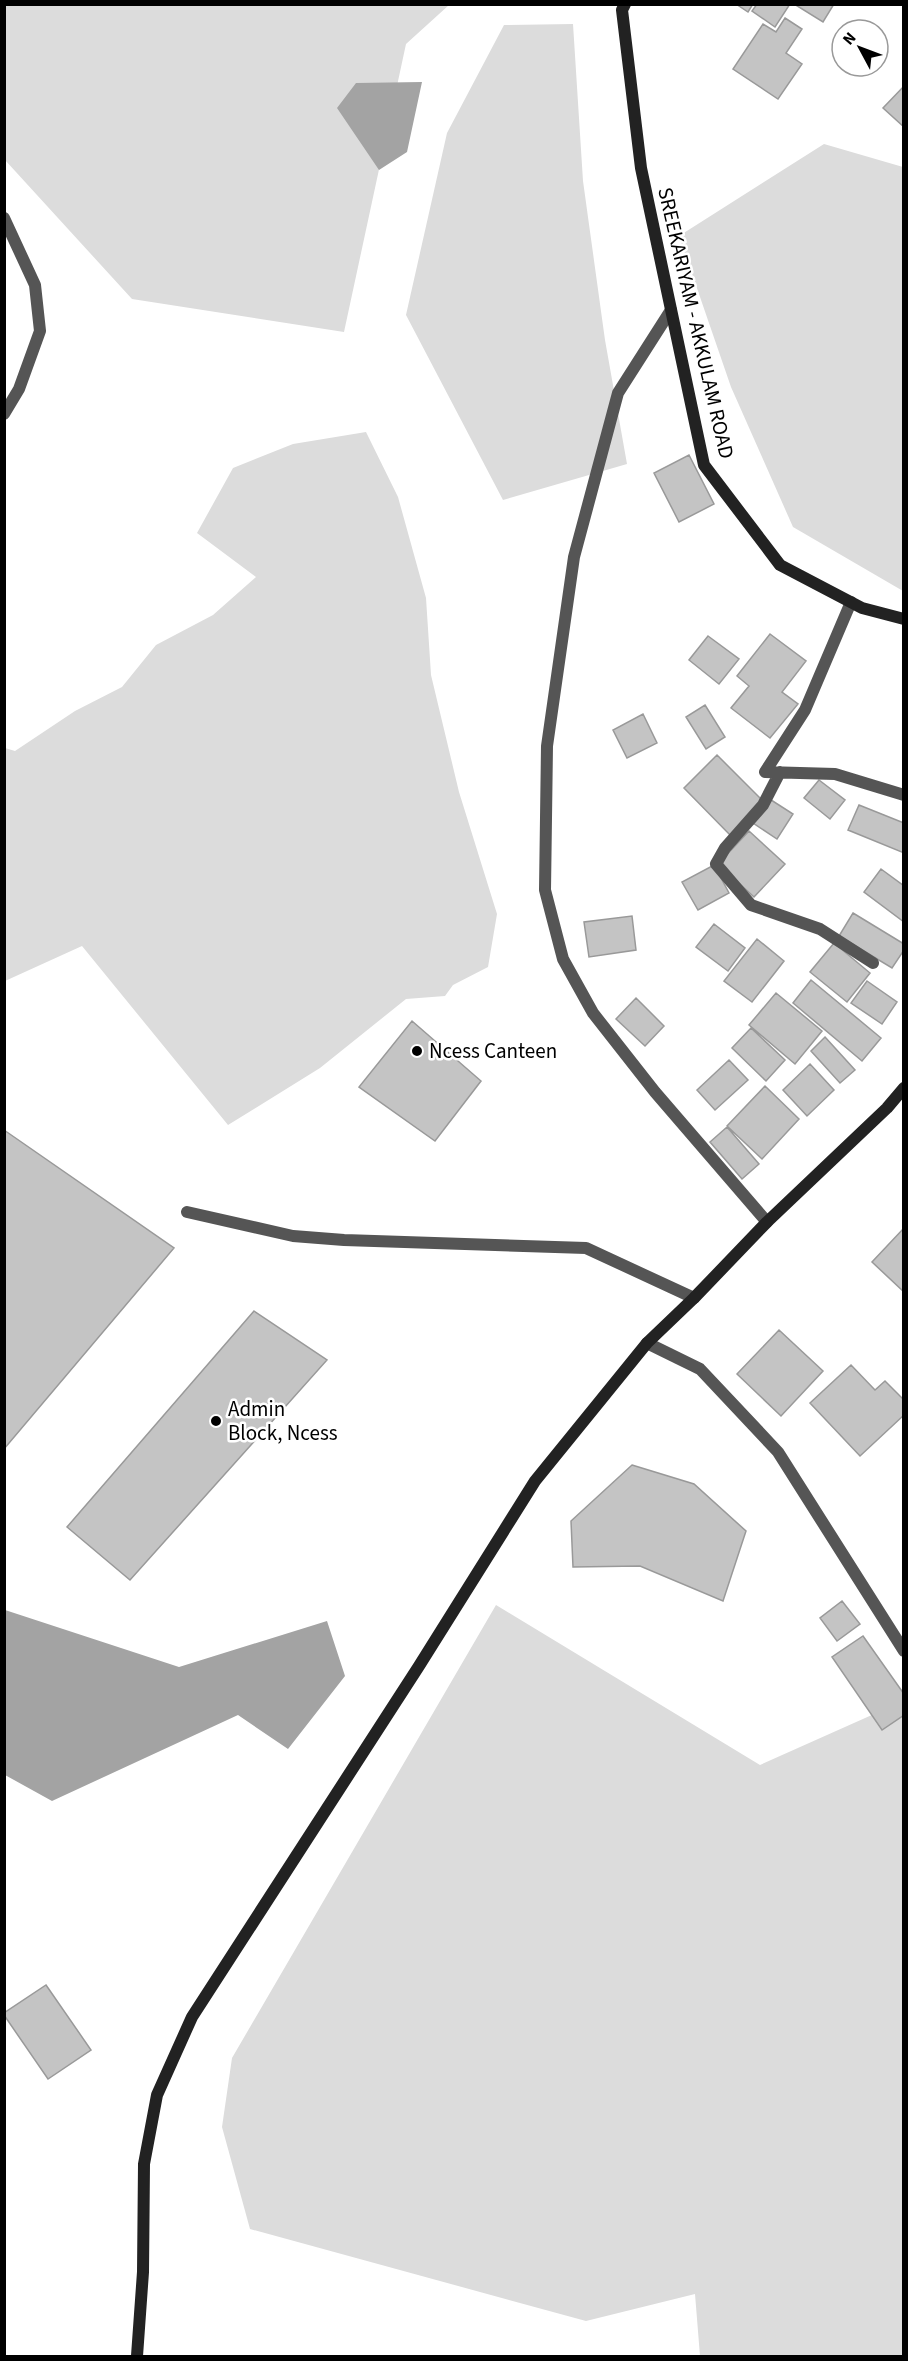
<svg xmlns="http://www.w3.org/2000/svg" width="908" height="2361" font-family="'Source Sans 3',sans-serif">
	<style>
		.green { fill: #dcdcdc }
		.water { fill: #a3a3a3 }
		.building { fill: #c4c4c4; stroke: #999; stroke-width: 1.5 }
		.lines { fill: none; stroke-linecap: round; stroke-linejoin: round }
		.service { stroke: #555; stroke-width: 12 }
		.minor { stroke: #555; stroke-width: 12 }
		.secondary { stroke: #222; stroke-width: 12 }
		.poi-dot { fill: #000; stroke: #fff; stroke-width: 2 }
		.labels { text-anchor: middle; dominant-baseline: central; stroke-width: 5; stroke-linejoin: round; paint-order: stroke }
		.street-label { font-size: 21px; fill: #000; stroke: #fff }
		.poi-label { font-size: 21px; fill: #000; stroke: #fff; text-anchor: start }
	</style>
	<rect width="100%" height="100%" fill="#fff"/>
	<path class="green" d="M 5,5 L 449,5 L 406,44 L 344,332 L 132,299 L 5,160 Z
		M 573,24 L 583,181 L 605,340 L 627,464 L 503,500 L 406,315 L 447,133 L 504,25 Z
		M 824,144 L 903,167 L 903,591 L 793,527 L 731,387 L 679,236 Z
		M 366,432 L 398,497 L 426,598 L 431,675 L 459,792 L 497,914 L 488,967 L 453,985 L 445,996 L 406,999 L 320,1068 L 228,1125 L 82,946 L 5,981 L 5,748 L 15,751 L 75,711 L 122,687 L 156,645 L 213,615 L 256,577 L 197,533 L 233,468 L 293,444 Z
		M 496,1605 L 760,1765 L 901,1702 L 904,1706 L 903,2356 L 700,2356 L 695,2294 L 586,2321 L 250,2229 L 222,2127 L 232,2058 Z"/>
	<path class="water" d="M 422,82 L 407,152 L 379,170 L 337,108 L 356,83 Z
		M 5,1610 L 179,1667 L 327,1621 L 345,1676 L 288,1749 L 238,1715 L 52,1801 L 5,1775 Z"/>
	<path class="building" d="M 736,4 L 753,4 L 748,12 Z
		M 757,4 L 790,4 L 775,27 L 752,11 Z
		M 794,4 L 834,4 L 823,22 Z
		M 785,18 L 802,29 L 786,53 L 802,64 L 778,99 L 733,69 L 763,24 L 776,32 Z
		M 904,86 L 904,127 L 883,108 Z
		M 689,455 L 714,504 L 679,522 L 654,473 Z
		M 770,634 L 806,661 L 782,692 L 798,704 L 770,738 L 731,708 L 749,686 L 737,676 Z
		M 708,636 L 739,659 L 719,684 L 689,660 Z
		M 705,705 L 725,737 L 706,749 L 686,717 Z
		M 643,714 L 657,743 L 627,758 L 613,730 Z
		M 717,755 L 765,803 L 731,836 L 684,788 Z
		M 819,780 L 845,800 L 830,819 L 804,798 Z
		M 768,798 L 793,814 L 777,839 L 753,823 Z
		M 859,805 L 904,823 L 904,853 L 848,830 Z
		M 749,831 L 785,864 L 754,897 L 718,864 Z
		M 714,865 L 729,893 L 698,910 L 682,882 Z
		M 881,869 L 904,886 L 904,922 L 864,892 Z
		M 853,913 L 904,944 L 904,950 L 892,968 L 839,936 Z
		M 632,916 L 636,950 L 589,957 L 584,922 Z
		M 714,924 L 745,948 L 728,971 L 696,947 Z
		M 757,939 L 784,961 L 752,1002 L 724,981 Z
		M 834,943 L 870,973 L 847,1002 L 810,972 Z
		M 811,980 L 881,1038 L 862,1061 L 793,1003 Z
		M 867,981 L 897,1002 L 882,1024 L 851,1003 Z
		M 776,993 L 822,1031 L 795,1064 L 749,1025 Z
		M 636,998 L 664,1026 L 645,1046 L 616,1019 Z
		M 412,1021 L 481,1081 L 435,1141 L 359,1087 Z
		M 751,1028 L 785,1060 L 766,1081 L 732,1048 Z
		M 825,1037 L 855,1070 L 840,1083 L 811,1051 Z
		M 729,1060 L 748,1080 L 715,1110 L 697,1090 Z
		M 810,1064 L 834,1090 L 807,1116 L 783,1090 Z
		M 765,1086 L 799,1119 L 762,1159 L 727,1126 Z
		M 727,1127 L 759,1164 L 742,1179 L 710,1142 Z
		M 4,1130 L 174,1248 L 4,1449 Z
		M 903,1229 L 904,1230 L 904,1292 L 872,1262 Z
		M 254,1311 L 327,1360 L 130,1580 L 67,1527 Z
		M 779,1330 L 823,1371 L 781,1416 L 737,1374 Z
		M 851,1365 L 875,1390 L 885,1381 L 904,1400 L 904,1415 L 860,1456 L 810,1403 Z
		M 632,1465 L 694,1484 L 746,1531 L 723,1601 L 640,1566 L 573,1567 L 571,1521 Z
		M 842,1601 L 860,1624 L 837,1641 L 820,1618 Z
		M 863,1636 L 904,1694 L 904,1715 L 882,1730 L 832,1657 Z
		M 46,1985 L 91,2050 L 48,2079 L 4,2015 L 4,2013 Z"/>
	<g class="lines">
		<path class="service" d="M 4,218 L 35,285 L 40,331 L 19,389 L 4,414
			M 187,1212 L 293,1236 L 344,1240 L 586,1248 L 694,1298
			M 647,1343 L 700,1369 L 778,1452 L 904,1651"/>
		<path class="minor" d="M 671,310 L 618,393 L 574,557 L 547,746 L 545,890 L 563,959 L 593,1013 L 655,1092 L 767,1222
			M 851,602 L 805,710 L 765,772 L 835,774 L 904,795
			M 780,772 L 763,805 L 725,848 L 716,864 L 751,905 L 820,929 L 873,963"/>
		<path class="secondary" d="M 625,4 L 622,10 L 641,168 L 704,465 L 780,565 L 862,608 L 904,619
			M 137,2356 L 143,2272 L 144,2164 L 157,2095 L 192,2017 L 419,1666 L 535,1481 L 647,1343 L 694,1298 L 767,1222 L 887,1108 L 904,1088"/>
	</g>
	<g class="poi-dot">
		<circle cx="417" cy="1051" r="6"/>
		<circle cx="216" cy="1421" r="6"/>
	</g>
	<g class="labels">
		<g class="street-label">
			<text transform="translate(696 323) rotate(77)">SREEKARIYAM - AKKULAM ROAD</text>
		</g>
		<g class="poi-label">
			<text x="429" y="1051">Ncess Canteen</text>
			<text x="228" y="1409">Admin<tspan x="228" dy="24">Block, Ncess</tspan></text>
		</g>
	</g>
	<rect width="908" height="2361" fill="none" stroke="#000000" stroke-width="12"/>
	<g transform="translate(860 48) rotate(311)"><circle r="28" fill="#ffffff" stroke="#999999" stroke-width="1.5"/>
	<path d="M0-4.5L10 22L0 15L-10 22Z" fill="#000000"/>
	<text y="-9" font-size="16" font-weight="bold" text-anchor="middle" fill="#000000">N</text>
	</g>
</svg>
